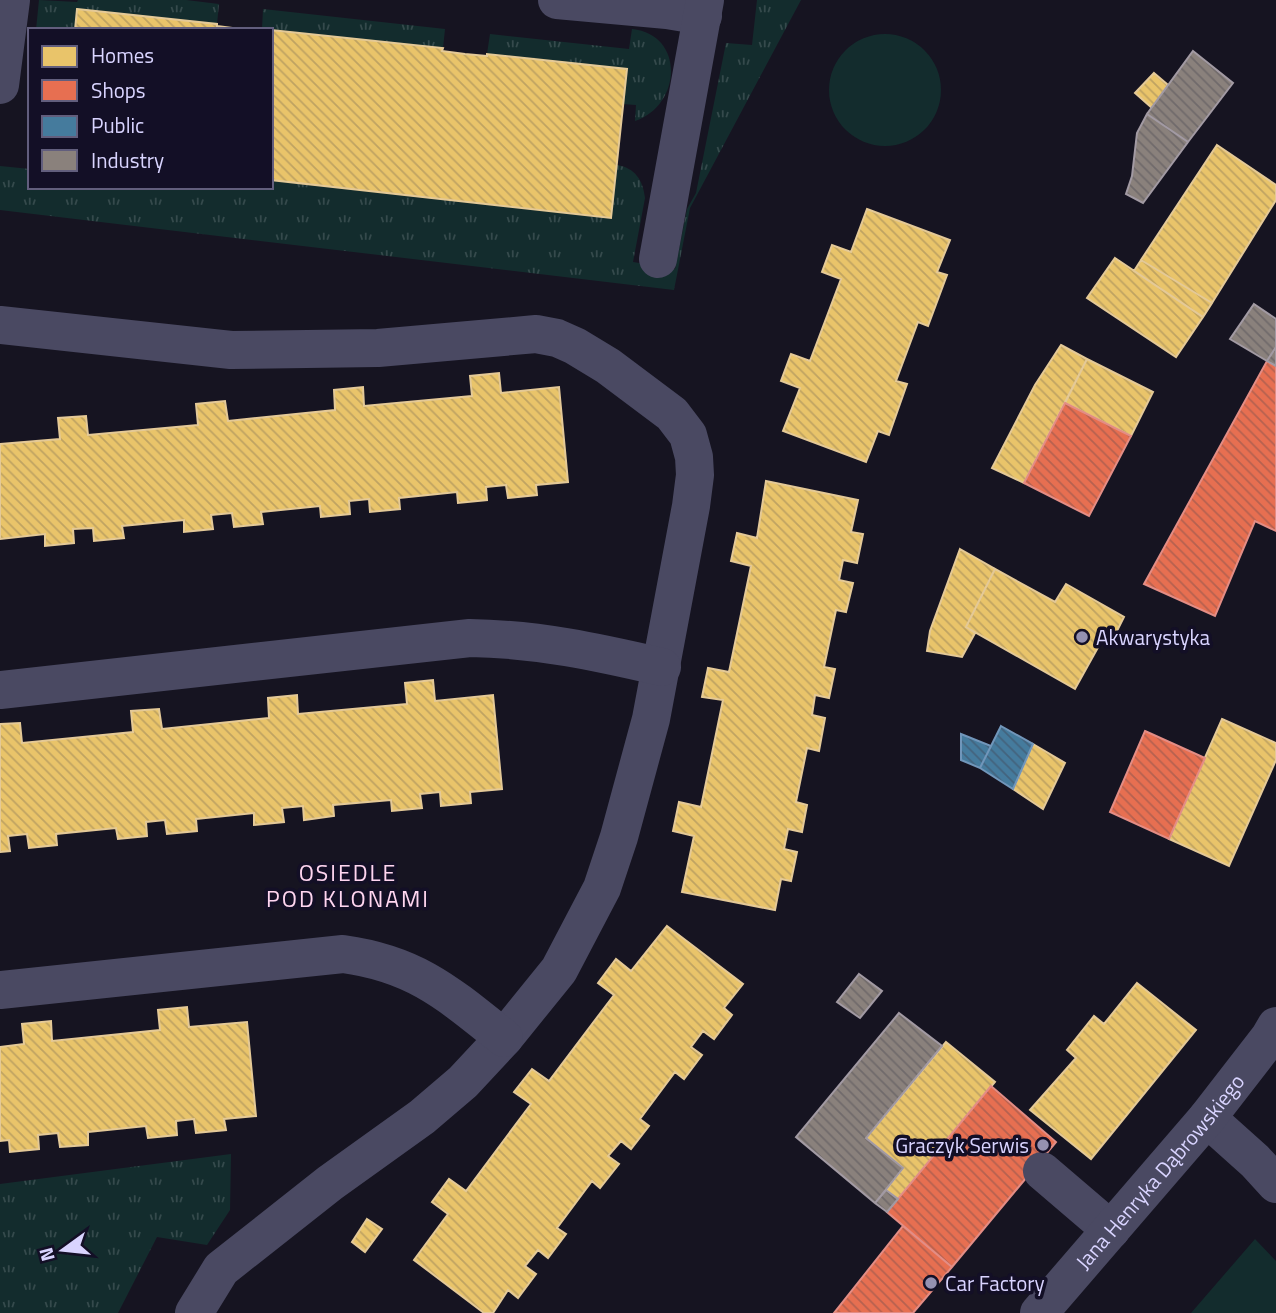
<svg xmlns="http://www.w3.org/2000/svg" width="1276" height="1313" font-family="'Titillium Web',sans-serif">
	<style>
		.grass { fill: url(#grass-tufts) }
		.garden { fill: #132c2d }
		.homes { fill: url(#homes-back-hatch); stroke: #e4c997; stroke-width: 2 }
		.shops { fill: url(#shops-back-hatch); stroke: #e38d85; stroke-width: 2 }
		.public { fill: url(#public-back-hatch); stroke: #7196ba; stroke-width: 2 }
		.industry { fill: url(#industry-back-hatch); stroke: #a29aa3; stroke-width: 2 }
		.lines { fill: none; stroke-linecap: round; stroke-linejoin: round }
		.minor { stroke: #4a4962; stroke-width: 38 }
		.poi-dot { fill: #9591b1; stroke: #130f26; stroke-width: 2.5 }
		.labels { text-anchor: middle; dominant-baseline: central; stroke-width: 7; stroke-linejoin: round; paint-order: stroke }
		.poi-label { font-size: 21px; fill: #d9d4ff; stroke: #130f26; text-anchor: start }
		.street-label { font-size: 21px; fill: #d9d4ff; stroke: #130f26 }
		.neighbourhood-label { font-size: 23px; letter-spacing: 2px; fill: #ffd6f0; stroke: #130f26 }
	</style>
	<defs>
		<pattern id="grass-tufts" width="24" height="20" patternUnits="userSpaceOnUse" patternTransform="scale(1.75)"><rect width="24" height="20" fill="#132c2d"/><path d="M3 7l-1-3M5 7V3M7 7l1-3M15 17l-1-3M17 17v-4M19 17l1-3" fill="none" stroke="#354a4c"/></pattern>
		<pattern id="homes-back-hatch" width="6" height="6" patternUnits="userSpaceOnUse" patternTransform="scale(1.75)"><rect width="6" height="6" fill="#e9c46a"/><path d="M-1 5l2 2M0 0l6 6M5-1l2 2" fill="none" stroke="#bfa362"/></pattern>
		<pattern id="shops-back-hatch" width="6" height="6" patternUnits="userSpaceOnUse" patternTransform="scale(1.75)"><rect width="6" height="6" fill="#e76f51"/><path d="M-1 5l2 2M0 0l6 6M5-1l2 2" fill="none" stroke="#b56150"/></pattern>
		<pattern id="public-back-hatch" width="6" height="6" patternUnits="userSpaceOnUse" patternTransform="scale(1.75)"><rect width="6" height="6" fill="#457b9d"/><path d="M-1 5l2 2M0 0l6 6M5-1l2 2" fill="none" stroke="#43637d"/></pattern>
		<pattern id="industry-back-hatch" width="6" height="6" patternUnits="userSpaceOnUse" patternTransform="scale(1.75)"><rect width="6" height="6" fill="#8a817c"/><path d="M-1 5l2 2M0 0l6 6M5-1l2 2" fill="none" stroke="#706a6b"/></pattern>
	</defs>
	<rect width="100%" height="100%" fill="#161421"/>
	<path class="grass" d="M 39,0 L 77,2 L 78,0 L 186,0 L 219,4 L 217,24 L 78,9 L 75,30 L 36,30 Z
		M 757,0 L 801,0 L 690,208 L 674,290 L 0,210 L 0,166 L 30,169 L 30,187 L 271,187 L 271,180 L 611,218 L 617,165 C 635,168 643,180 645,198 L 633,262 L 675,269 L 687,209 L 696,193 L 726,43 L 752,45 Z
		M 263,9 L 445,29 L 443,48 L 262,29 Z
		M 632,29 C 686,35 681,106 635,121 L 636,105 L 623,104 L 626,69 L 487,54 L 490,34 L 629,49 Z
		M 231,1154 L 230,1210 L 207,1245 L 157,1237 L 118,1313 L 0,1313 L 0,1184 Z"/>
	<path class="garden" d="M829 90a56 56 0 1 1 112 0a56 56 0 1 1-112 0Z
		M 1255,1239 L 1276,1261 L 1276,1313 L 1191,1313 Z"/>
	<path class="homes" d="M 77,9 L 217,24 L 217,26 L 248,30 L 75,30 Z
		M 271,30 L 443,48 L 442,51 L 465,54 L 487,56 L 487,54 L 627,69 L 611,218 L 271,180 Z
		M 1154,73 L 1168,85 L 1152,108 L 1135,93 Z
		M 1217,145 L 1276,185 L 1276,200 L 1212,303 L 1141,260 Z
		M 867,209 L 950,240 L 937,272 L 947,275 L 928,326 L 918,322 L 896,381 L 907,384 L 889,435 L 878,431 L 866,462 L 783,431 L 800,388 L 781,381 L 791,354 L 810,361 L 841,279 L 822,272 L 832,245 L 851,252 Z
		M 1115,258 L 1203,317 L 1176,357 L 1087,298 Z
		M 1141,260 L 1212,303 L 1203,317 L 1134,271 Z
		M 1061,345 L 1087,359 L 1024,483 L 992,468 L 1035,385 Z
		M 1087,359 L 1153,392 L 1131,436 L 1065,403 Z
		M 499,373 L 501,393 L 559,387 L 568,482 L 536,485 L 537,495 L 508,498 L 506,485 L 486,487 L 487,500 L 458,503 L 457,492 L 399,498 L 400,509 L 370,512 L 369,499 L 349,501 L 350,514 L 321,517 L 320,506 L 261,512 L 263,524 L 234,527 L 232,513 L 211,515 L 213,529 L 184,532 L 184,520 L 122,526 L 124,538 L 94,541 L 93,528 L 73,529 L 74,543 L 45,546 L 45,534 L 0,539 L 0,444 L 60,439 L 58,418 L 86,416 L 88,435 L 198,425 L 196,404 L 225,401 L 228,421 L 335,410 L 334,390 L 363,387 L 364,406 L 472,396 L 470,376 Z
		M 766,481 L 858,500 L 851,532 L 863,534 L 857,563 L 843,560 L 839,580 L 853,583 L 846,612 L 836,610 L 824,667 L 835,669 L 829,698 L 815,695 L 812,715 L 825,718 L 819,751 L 807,748 L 796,802 L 807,805 L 802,832 L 788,829 L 784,849 L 797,852 L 791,881 L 781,879 L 775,910 L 682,892 L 694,836 L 673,831 L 679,802 L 701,807 L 723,700 L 702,697 L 708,668 L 729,672 L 751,566 L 731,561 L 737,533 L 757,538 Z
		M 960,549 L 995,569 L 966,627 L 975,633 L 962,657 L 927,651 L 930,631 Z
		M 995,569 L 1055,602 L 1066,584 L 1124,617 L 1114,637 L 1106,633 L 1075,689 L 966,627 Z
		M 433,680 L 435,701 L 493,695 L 502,789 L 470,792 L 471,803 L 441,806 L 440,792 L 420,794 L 422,808 L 392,811 L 391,800 L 333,805 L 334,816 L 304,820 L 303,806 L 282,808 L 284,822 L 254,825 L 254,813 L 196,819 L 197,831 L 167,834 L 165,820 L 146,822 L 147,836 L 118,839 L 116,828 L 56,834 L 57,845 L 29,848 L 27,834 L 8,836 L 10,851 L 0,852 L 0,724 L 20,723 L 22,743 L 133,732 L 131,711 L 159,709 L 162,729 L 269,718 L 268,698 L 297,695 L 298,714 L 407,704 L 405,683 Z
		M 1222,719 L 1276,743 L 1276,760 L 1229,866 L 1169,839 Z
		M 1033,744 L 1065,763 L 1043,809 L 1013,789 Z
		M 667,926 L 743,984 L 724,1008 L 732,1015 L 714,1039 L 703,1031 L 691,1047 L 702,1055 L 684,1079 L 675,1072 L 640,1119 L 649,1126 L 631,1149 L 621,1141 L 608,1156 L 619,1164 L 600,1188 L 592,1181 L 557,1228 L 566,1234 L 548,1258 L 538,1250 L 525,1266 L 536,1274 L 518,1298 L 508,1290 L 493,1313 L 484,1313 L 414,1260 L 448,1214 L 432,1202 L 449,1179 L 466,1191 L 531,1104 L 514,1092 L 532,1069 L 549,1081 L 614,995 L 598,983 L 616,959 L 631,971 Z
		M 1137,983 L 1196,1030 L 1091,1159 L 1030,1110 L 1076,1058 L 1067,1050 L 1094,1016 L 1104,1024 Z
		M 187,1007 L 189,1027 L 247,1022 L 256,1116 L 224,1119 L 226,1130 L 196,1133 L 194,1119 L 176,1121 L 177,1135 L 148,1138 L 146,1126 L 88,1132 L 88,1145 L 60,1147 L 58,1133 L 38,1135 L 39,1149 L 10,1152 L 9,1140 L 0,1141 L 0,1047 L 24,1044 L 22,1024 L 51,1021 L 52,1041 L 160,1030 L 158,1010 Z
		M 946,1042 L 995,1082 L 898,1199 L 886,1190 L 903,1168 L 866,1138 Z
		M 367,1219 L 382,1229 L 365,1252 L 352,1242 Z"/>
	<path class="shops" d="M 1267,361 L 1276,366 L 1276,531 L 1255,521 L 1215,616 L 1144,584 Z
		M 1065,403 L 1131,436 L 1089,516 L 1024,483 Z
		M 1145,731 L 1205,758 L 1169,839 L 1110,812 Z
		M 991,1086 L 1056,1142 L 952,1267 L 887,1212 Z
		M 903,1226 L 952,1267 L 913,1313 L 834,1313 Z"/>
	<path class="public" d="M 1001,726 L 1033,744 L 1013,789 L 980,768 Z
		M 961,734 L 991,746 L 980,768 L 961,760 Z"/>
	<path class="industry" d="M 1193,51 L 1233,83 L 1188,142 L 1147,114 Z
		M 1147,114 L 1188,142 L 1143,203 L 1126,194 L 1132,176 L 1137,133 Z
		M 1254,304 L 1276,319 L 1276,347 L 1267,361 L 1230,339 Z
		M 1276,347 L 1276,366 L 1267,361 Z
		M 859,974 L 882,991 L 860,1018 L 837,1002 Z
		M 899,1013 L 942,1046 L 866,1138 L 903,1168 L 875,1203 L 796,1137 Z
		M 886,1190 L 898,1199 L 887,1212 L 875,1203 Z"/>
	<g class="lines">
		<g class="minor">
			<path d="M 557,0 L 667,10 L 703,16"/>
			<path d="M 0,85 L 11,0"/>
			<path d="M 658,259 L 705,0"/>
			<path d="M 0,325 L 231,350 L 378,348 L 536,334 L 557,338 L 575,346 L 608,366 L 672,414 L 688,435 L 694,457 L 695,475 L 691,506 L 651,719 L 619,837 L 602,888 L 559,970 L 504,1038 L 463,1082 L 422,1117 L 330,1183 L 221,1269 L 194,1313"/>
			<path d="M 0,690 L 470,638 C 538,639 597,652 662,667"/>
			<path d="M 0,990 L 343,954 C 416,964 449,994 504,1038"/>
			<path d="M 1207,1118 L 1255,1161 L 1276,1184"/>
			<path d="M 1042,1171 L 1111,1230"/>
			<path id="s1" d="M 1039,1313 L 1207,1118 L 1269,1038 L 1276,1026"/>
		</g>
	</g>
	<g class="poi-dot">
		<circle cx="1082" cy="637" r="7"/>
		<circle cx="1043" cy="1145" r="7"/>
		<circle cx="931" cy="1283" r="7"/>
	</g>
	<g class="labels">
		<g class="poi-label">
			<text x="1096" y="637">Akwarystyka</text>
			<text x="1029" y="1145" text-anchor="end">Graczyk Serwis</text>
			<text x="945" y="1283">Car Factory</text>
		</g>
		<g class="street-label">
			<text stroke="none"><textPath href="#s1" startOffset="186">Jana Henryka Dąbrowskiego</textPath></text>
		</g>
		<g class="neighbourhood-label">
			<text x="348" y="872">OSIEDLE<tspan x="348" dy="26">POD KLONAMI</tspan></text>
		</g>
	</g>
	<rect x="28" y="28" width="245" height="161" fill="#130f26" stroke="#625e7d" stroke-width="2"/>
	<rect x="42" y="46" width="35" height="21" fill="#e9c46a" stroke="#625e7d" stroke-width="2"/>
	<text x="91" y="63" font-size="21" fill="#d9d4ff">Homes</text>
	<rect x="42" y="80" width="35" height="21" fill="#e76f51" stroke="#625e7d" stroke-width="2"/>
	<text x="91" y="98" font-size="21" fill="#d9d4ff">Shops</text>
	<rect x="42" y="116" width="35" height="21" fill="#457b9d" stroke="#625e7d" stroke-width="2"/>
	<text x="91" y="133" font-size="21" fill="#d9d4ff">Public</text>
	<rect x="42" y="150" width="35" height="21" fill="#8a817c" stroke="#625e7d" stroke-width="2"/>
	<text x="91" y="168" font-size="21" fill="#d9d4ff">Industry</text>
	<g transform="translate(63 1250) rotate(255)" stroke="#130f26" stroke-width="5" paint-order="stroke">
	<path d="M0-5L12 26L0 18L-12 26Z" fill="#d9d4ff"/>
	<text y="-10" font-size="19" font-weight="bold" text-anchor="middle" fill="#d9d4ff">N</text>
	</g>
</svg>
